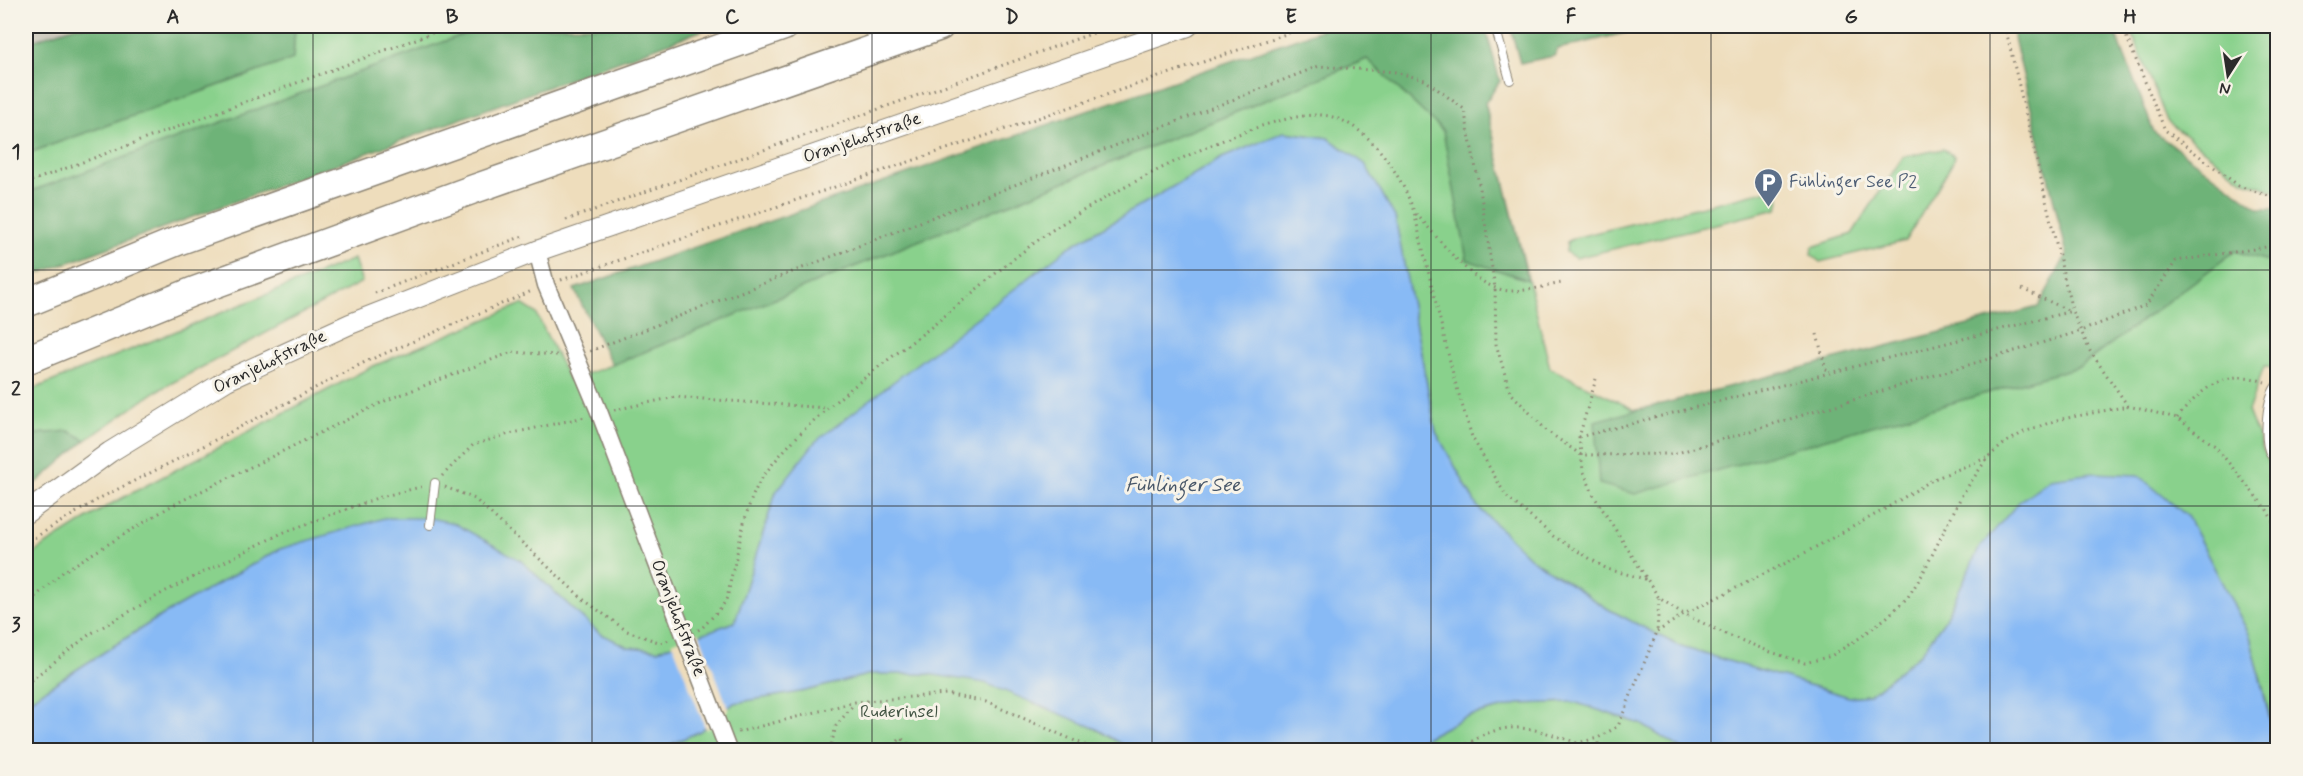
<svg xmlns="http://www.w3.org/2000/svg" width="2303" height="776" font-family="Mynerve,sans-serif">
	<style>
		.industrial { fill: #c8c4b8 }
		.green { fill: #89d18c; stroke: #5a7e5c; stroke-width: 1.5 }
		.forest { fill: #6eb378; stroke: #4c6f52; stroke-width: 1.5 }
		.water { fill: #88baf5; stroke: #5a7290; stroke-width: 1.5 }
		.pier { fill: #eeddbc }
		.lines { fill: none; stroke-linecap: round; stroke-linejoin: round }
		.service-casing { stroke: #8c8474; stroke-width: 10 }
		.minor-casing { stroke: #8c8474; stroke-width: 19 }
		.tertiary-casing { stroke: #8c8474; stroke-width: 22 }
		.motorway-casing { stroke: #8c8474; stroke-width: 31 }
		.path { stroke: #8c8474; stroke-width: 3; stroke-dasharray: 1.5 4.5; stroke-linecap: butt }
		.service { stroke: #fff; stroke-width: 8 }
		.minor { stroke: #fff; stroke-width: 16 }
		.tertiary { stroke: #fff; stroke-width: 20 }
		.motorway { stroke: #fff; stroke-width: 28 }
		.minor-bridge-casing { stroke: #8c8474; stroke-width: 19; stroke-linecap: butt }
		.minor-bridge { stroke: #fff; stroke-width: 16 }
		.grid { fill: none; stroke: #2b2b2b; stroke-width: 1.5; stroke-opacity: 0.55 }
		.labels { text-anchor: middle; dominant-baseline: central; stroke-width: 6; stroke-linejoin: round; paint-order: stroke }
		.street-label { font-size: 18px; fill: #2b2b2b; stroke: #f7f3e8 }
		.service-label { font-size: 18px; fill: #4e5e75; stroke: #f7f3e8; text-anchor: start }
		.park-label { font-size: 18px; fill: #425443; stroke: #f7f3e8 }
		.water-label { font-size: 20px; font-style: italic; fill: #475668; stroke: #f7f3e8 }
		.neatline { fill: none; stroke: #2b2b2b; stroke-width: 2 }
		.grid-label { font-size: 20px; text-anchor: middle; font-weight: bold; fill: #2b2b2b }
	</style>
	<rect width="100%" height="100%" fill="#f7f3e8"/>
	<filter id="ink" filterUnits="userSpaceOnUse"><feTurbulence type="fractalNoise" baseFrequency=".0167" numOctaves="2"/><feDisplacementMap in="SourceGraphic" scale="12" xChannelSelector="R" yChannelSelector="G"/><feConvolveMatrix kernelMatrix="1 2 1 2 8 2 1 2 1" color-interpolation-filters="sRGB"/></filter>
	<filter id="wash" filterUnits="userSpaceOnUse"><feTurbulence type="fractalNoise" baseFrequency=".008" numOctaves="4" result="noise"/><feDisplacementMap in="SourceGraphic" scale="24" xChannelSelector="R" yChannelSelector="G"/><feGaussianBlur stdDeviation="1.35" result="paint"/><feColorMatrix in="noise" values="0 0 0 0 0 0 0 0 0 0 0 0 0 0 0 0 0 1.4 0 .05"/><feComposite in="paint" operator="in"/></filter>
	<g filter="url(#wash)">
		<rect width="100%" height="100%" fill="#eeddbc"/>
		<path class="industrial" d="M 26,26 L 76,26 L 26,43 Z"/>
		<path class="green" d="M 295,26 L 487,26 L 26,193 L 26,154 L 293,59 Z
			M 2129,26 L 2277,26 L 2277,192 L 2242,180 L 2167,121 Z
			M 1367,59 L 1485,103 L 1550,368 L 1635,410 L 2081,366 L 2235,251 L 2277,264 L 2277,368 L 2264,367 L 2248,411 L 2274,478 L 2277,481 L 2277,744 L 2250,636 L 2187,516 L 1980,547 L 1944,621 L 1920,654 L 1869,695 L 1849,697 L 1681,647 L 1608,609 L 1530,558 L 1477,506 L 1436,432 L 1395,217 L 1365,164 L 1328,138 L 1285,132 L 1222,158 L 1069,247 L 776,492 L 735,622 L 658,650 L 628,647 L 599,633 L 520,560 L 280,549 L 156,619 L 26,702 L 26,561 L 39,549 L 109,505 L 371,367 L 522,304 L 536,313 L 569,380 L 612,365 Z
			M 1943,149 L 1954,156 L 1952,164 L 1905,241 L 1820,262 L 1811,255 L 1812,247 L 1852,234 L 1903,157 Z
			M 1772,189 C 1780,194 1782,201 1777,209 L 1576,258 L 1566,252 L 1567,242 L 1574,238 Z
			M 354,259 L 362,282 L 155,392 L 86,440 L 69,431 L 26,435 L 26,392 Z
			M 871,674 C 909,674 949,672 986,683 C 1037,698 1087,722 1132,750 L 666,750 L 669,745 L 700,731 L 734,703 L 805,691 Z
			M 1574,702 L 1641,724 L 1683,750 L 1402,750 L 1465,717 L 1518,704 Z"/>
		<path class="forest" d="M 76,26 L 295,26 L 293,59 L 26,154 L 26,43 Z
			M 487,26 L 714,26 L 26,278 L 26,193 Z
			M 1332,26 L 1485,26 L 1500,81 L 1485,103 L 1528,280 L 1467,260 L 1443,131 L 1367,59 L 612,365 L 574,289 Z
			M 1510,26 L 1653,26 L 1558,49 L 1554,56 L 1520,63 Z
			M 2011,26 L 2113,26 L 2154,132 L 2259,208 L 2277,208 L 2277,264 L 2235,251 L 2081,366 L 1635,494 L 1599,484 L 1595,421 L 2038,307 L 2067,254 Z
			M 69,431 L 86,440 L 26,492 L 26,435 Z"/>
		<path class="water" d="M 1284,132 L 1328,138 L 1365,164 L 1395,217 L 1436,432 L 1477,506 L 1530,558 L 1608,609 L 1681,647 L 1849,697 L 1869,695 L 1920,654 L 1944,621 L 1980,547 L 2019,502 L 2050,479 L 2093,473 L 2138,475 L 2187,516 L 2250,636 L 2277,750 L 1683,750 L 1641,724 L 1574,702 L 1518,704 L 1465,717 L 1402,750 L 1132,750 L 1097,729 L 985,683 L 928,674 L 871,674 L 805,691 L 734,703 L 700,731 L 669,745 L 666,750 L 26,750 L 26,702 L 156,619 L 280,549 L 384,518 L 429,518 L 454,523 L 520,560 L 599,633 L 628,647 L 658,650 L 735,622 L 776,492 L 815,442 L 1069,247 L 1222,158 Z"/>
		<path class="pier" d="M 699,632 L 729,710 L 706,730 L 672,642 Z"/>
	</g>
	<g filter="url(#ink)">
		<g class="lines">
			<defs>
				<path id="service" d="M 1495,26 L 1510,80
					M 2278,384 C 2266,396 2263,440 2271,455 C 2271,456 2277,461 2278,462
					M 430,525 L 435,483"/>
				<path id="minor" d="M 537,251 L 546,285 L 600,414 L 673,606"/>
				<path id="tertiary" d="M 26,513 L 110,452 L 227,380 L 350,324 L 537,251 L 1188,26"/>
				<path id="motorway" d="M 26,303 L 180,240 L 784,26
					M 26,360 L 192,292 L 474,189 L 940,26"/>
			</defs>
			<use href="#service" class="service-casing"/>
			<use href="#minor" class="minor-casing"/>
			<use href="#tertiary" class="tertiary-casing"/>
			<use href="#motorway" class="motorway-casing"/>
			<path class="path" d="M 2005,26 L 2072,311 L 2090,351 L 2128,406
				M 2122,26 L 2165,130 L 2239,186 L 2278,199
				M 26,183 L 451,26
				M 1416,214 C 1441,239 1473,290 1511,291 C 1528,291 1546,286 1562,283
				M 566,220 L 1113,26
				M 561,280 L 1309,26
				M 2022,289 L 2070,311
				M 375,293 L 523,236
				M 1817,334 L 1827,374
				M 590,351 L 1319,66 L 1395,72 L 1425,80 L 1464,109 L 1480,189 L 1495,288 L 1496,344 L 1510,392 L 1547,431 L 1581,455 L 1674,454 L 2081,331 L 2146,305 L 2176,261 L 2266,247 L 2278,249
				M 1596,379 L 1579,437 L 1583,470 L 1594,496 L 1659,598 L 1684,614 L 1728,635 L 1768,651 L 1805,663 L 1831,656 L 1861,637 L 1887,617 L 1908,597 L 1922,575 L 1962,495 L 1988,457 L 2005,443 L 2024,432 L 2057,420 L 2128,406 L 2177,418 L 2215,446 L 2267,510 L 2278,531
				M 614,410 L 675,397 L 827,408
				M 2177,418 C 2194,398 2214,376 2242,377 C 2250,377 2258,380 2265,382
				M 1579,437 L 2072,311
				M 442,476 L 473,445 L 509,434 L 585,417
				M 445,487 L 475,499 L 584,600 L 627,631 L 661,643 L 669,640
				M 26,546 L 34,538 L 102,497 L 186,455 L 367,361 L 532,291
				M 26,605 L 64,571 L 171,506 L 387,400 L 512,352 L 557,355
				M 698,630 L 702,628 C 709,620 719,611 725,602 C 729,594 730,582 732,574 C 741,541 745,499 767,471 C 811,414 873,372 930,328 C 968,297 1005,264 1045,235 C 1096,199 1269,104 1329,116 C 1370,125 1402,176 1414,212 L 1454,378 L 1472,437 L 1506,496 L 1553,536 L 1607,569 L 1649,580
				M 1657,632 L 1684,614 L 1788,562 L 1880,512 L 1934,479 L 1986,458
				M 26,684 L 90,634 L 166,591 L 282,533 L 377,498 L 424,486
				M 738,732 L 855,702 L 946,694 L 986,702 L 1096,750
				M 702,750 L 710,745
				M 830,750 L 836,726 L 854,704
				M 890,750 L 901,738 L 916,750
				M 1456,750 C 1468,744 1481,735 1494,731 C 1521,722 1551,734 1577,743
				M 1566,750 L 1577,743 L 1598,738 L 1618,726 L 1657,632 L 1659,599
				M 1598,750 L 1598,738"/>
			<use href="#service" class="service"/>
			<use href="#minor" class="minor"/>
			<use href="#tertiary" class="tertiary"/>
			<use href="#motorway" class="motorway"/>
			<defs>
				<path id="minor-bridge" d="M 673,606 L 728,750"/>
			</defs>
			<use href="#minor-bridge" class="minor-bridge-casing"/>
			<use href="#minor-bridge" class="minor-bridge"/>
		</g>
	</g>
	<path class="grid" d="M 313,26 L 313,750M 592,26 L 592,750M 872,26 L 872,750M 1152,26 L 1152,750M 1431,26 L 1431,750M 1711,26 L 1711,750M 1990,26 L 1990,750M 26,270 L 2278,270M 26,506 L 2278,506"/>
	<defs>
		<symbol id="parking-pin" viewBox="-11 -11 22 30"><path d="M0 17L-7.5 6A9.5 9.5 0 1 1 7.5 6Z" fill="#5c6f8a" stroke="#f7f3e8"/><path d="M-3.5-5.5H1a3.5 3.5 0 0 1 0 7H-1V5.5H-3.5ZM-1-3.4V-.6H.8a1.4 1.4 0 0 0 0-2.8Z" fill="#fff"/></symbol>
	</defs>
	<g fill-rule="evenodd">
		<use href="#parking-pin" x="1752" y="166" width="33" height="45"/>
	</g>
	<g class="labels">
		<g class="street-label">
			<text transform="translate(862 138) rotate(-19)">Oranjehofstraße</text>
			<text transform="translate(270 362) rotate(-26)">Oranjehofstraße</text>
			<text transform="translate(678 618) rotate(69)">Oranjehofstraße</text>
		</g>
		<g class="service-label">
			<text x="1789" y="182">Fühlinger See P2</text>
		</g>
		<g class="park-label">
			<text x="899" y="712">Ruderinsel</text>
		</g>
		<g class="water-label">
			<text x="1183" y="485">Fühlinger See</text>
		</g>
	</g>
	<rect width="2303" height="776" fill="none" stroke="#f7f3e8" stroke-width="66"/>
	<g transform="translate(2228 75) rotate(192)" stroke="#f7f3e8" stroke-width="4.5" paint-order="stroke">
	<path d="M0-4.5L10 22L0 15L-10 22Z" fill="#2b2b2b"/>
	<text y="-9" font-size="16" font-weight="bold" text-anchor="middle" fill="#2b2b2b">N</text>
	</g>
	<rect x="33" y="33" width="2237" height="710" class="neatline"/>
	<g class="grid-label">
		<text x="173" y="23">A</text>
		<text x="452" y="23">B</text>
		<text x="732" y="23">C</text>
		<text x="1012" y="23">D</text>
		<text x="1291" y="23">E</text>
		<text x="1571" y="23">F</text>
		<text x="1851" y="23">G</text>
		<text x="2130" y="23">H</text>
		<text x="16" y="158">1</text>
		<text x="16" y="395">2</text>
		<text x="16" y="631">3</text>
	</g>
</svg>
